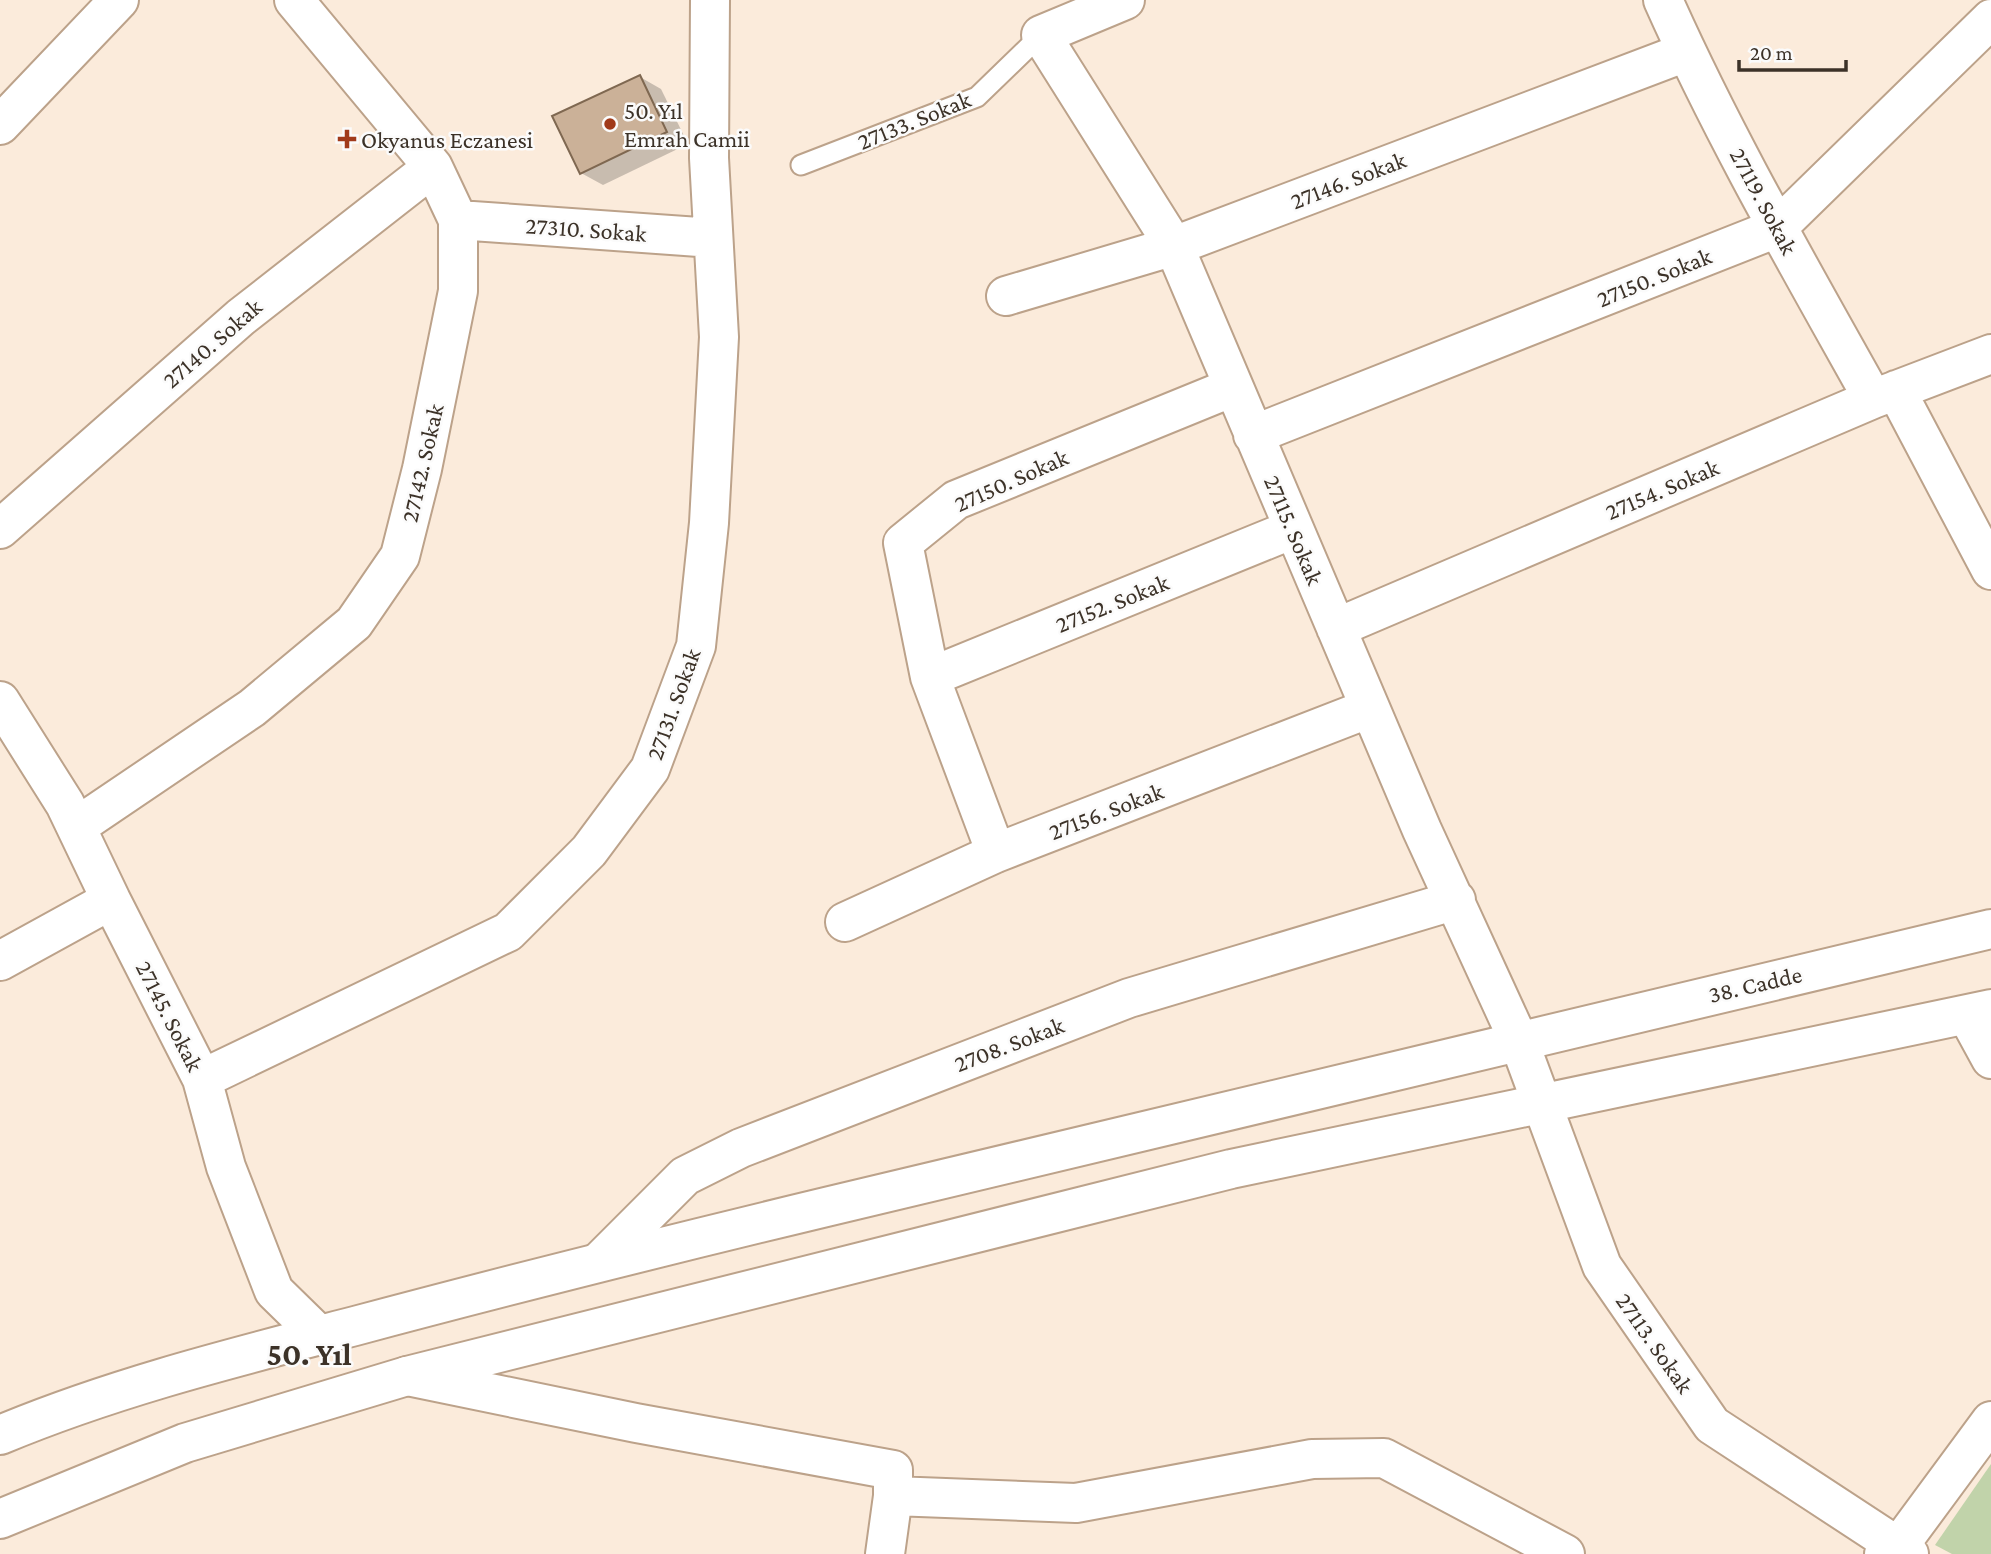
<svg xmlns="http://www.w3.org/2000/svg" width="1991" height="1554" font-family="'Crimson Pro',serif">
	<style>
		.green { fill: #c1d3aa }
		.shadow { fill: #0003 }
		.building { fill: #cbb198; stroke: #7f6851; stroke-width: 2 }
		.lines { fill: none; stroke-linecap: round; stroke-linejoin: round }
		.service-casing { stroke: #bca28a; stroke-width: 23 }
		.minor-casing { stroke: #bca28a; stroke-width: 42 }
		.tertiary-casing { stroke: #bca28a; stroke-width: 42 }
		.service { stroke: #fff; stroke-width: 19 }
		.minor { stroke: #fff; stroke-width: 38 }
		.tertiary { stroke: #fff; stroke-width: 38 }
		.poi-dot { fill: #a13a1a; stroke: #fbfbfb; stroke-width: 2.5 }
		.labels { text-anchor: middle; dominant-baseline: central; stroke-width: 5; stroke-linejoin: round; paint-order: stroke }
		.poi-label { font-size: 24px; fill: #3c3228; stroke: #fbfbfb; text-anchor: start }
		.street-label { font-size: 24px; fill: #3c3228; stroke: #fbfbfb }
		.district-label { font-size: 32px; font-weight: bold; fill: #3c3228; stroke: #fbfbfb }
	</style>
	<rect width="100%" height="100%" fill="#fbebdb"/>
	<path class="green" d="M 1991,1464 L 1991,1554 L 1952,1554 L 1935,1545 Z"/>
	<path class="shadow" d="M 640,77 L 661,89 L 688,144 L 603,185 L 581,173 Z"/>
	<path class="building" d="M 640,75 L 667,132 L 580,174 L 552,116 Z"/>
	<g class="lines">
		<defs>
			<path id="service" d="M 801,165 L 977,97 L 1041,35"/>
			<path id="minor" d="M 1125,0 L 1041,35 L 1174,246 L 1422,830 L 1518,1039 L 1602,1266 L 1712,1425 L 1909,1554
				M 1663,0 C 1724,137 1800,268 1873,399
				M 0,125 L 119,0
				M 458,220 L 713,238
				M 1006,296 L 1174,246 L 1686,52
				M 1896,390 L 1991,570
				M 1253,435 L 1777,228 L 1991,19
				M 0,529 L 241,317 L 433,167
				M 1336,628 L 1873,399 L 1991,354
				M 930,677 L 1293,529
				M 0,701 L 65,804 L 111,900 L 202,1079 L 226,1167 L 274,1291 L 319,1335
				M 76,827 L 252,708 L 354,623 L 400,556 L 422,469 L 458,291 L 458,220 L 433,167 L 294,0
				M 996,853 L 930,677 L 903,543 L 956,500 L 1233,387
				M 845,922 L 996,853 L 1370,708
				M 0,961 L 111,900
				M 1967,1015 L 1991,1059
				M 202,1079 L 508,932 L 589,851 L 650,769 L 696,646 L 709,523 L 719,337 L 709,158 L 710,0
				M 600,1261 L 685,1176 L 741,1148 L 1129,998 L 1456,900
				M 407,1376 L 636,1423 L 893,1470 L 893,1496 L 885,1554
				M 893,1496 L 1076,1503 L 1312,1459 L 1384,1458 L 1565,1554
				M 1884,1554 L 1898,1547 L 1991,1421"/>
			<path id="tertiary" d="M 0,1435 C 115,1387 236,1357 355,1326 C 512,1284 668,1245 826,1207 C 1214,1115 1602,1020 1991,929
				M 0,1519 L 185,1443 L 407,1376 L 1231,1169 L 1991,1009"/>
		</defs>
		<use href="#service" class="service-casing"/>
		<use href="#minor" class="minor-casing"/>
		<use href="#tertiary" class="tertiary-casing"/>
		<use href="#service" class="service"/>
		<use href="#minor" class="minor"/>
		<use href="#tertiary" class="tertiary"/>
	</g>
	<g class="poi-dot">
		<circle cx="610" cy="124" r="7"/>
		<path d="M343.5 128.5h7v7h7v7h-7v7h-7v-7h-7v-7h7z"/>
	</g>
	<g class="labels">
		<g class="poi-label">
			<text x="624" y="110">50. Yıl<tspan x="624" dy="28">Emrah Camii</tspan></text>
			<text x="361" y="139">Okyanus Eczanesi</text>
		</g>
		<g class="street-label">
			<text transform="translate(914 120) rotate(-22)">27133. Sokak</text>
			<text transform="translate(1348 180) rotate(-21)">27146. Sokak</text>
			<text transform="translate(1764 201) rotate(62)">27119. Sokak</text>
			<text transform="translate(586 229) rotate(4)">27310. Sokak</text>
			<text transform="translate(1654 277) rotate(-22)">27150. Sokak</text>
			<text transform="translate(212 343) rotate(-41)">27140. Sokak</text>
			<text transform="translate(422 463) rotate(-77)">27142. Sokak</text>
			<text transform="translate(1011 480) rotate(-24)">27150. Sokak</text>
			<text transform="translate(1662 489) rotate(-23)">27154. Sokak</text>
			<text transform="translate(1294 530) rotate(67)">27115. Sokak</text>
			<text transform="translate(1112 603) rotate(-22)">27152. Sokak</text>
			<text transform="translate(673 704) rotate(-70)">27131. Sokak</text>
			<text transform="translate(1106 811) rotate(-21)">27156. Sokak</text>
			<text transform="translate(1755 984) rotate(-13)">38. Cadde</text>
			<text transform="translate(170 1016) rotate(63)">27145. Sokak</text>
			<text transform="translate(1009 1044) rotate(-21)">2708. Sokak</text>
			<text transform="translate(1655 1343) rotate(55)">27113. Sokak</text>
		</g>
		<g class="district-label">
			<text x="309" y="1354">50. Yıl</text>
		</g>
	</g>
	<path d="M1739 60v10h107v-10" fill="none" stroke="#3c3228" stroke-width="3.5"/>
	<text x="1750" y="60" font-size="21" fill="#3c3228" stroke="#fbfbfb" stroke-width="5" paint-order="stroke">20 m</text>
</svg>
